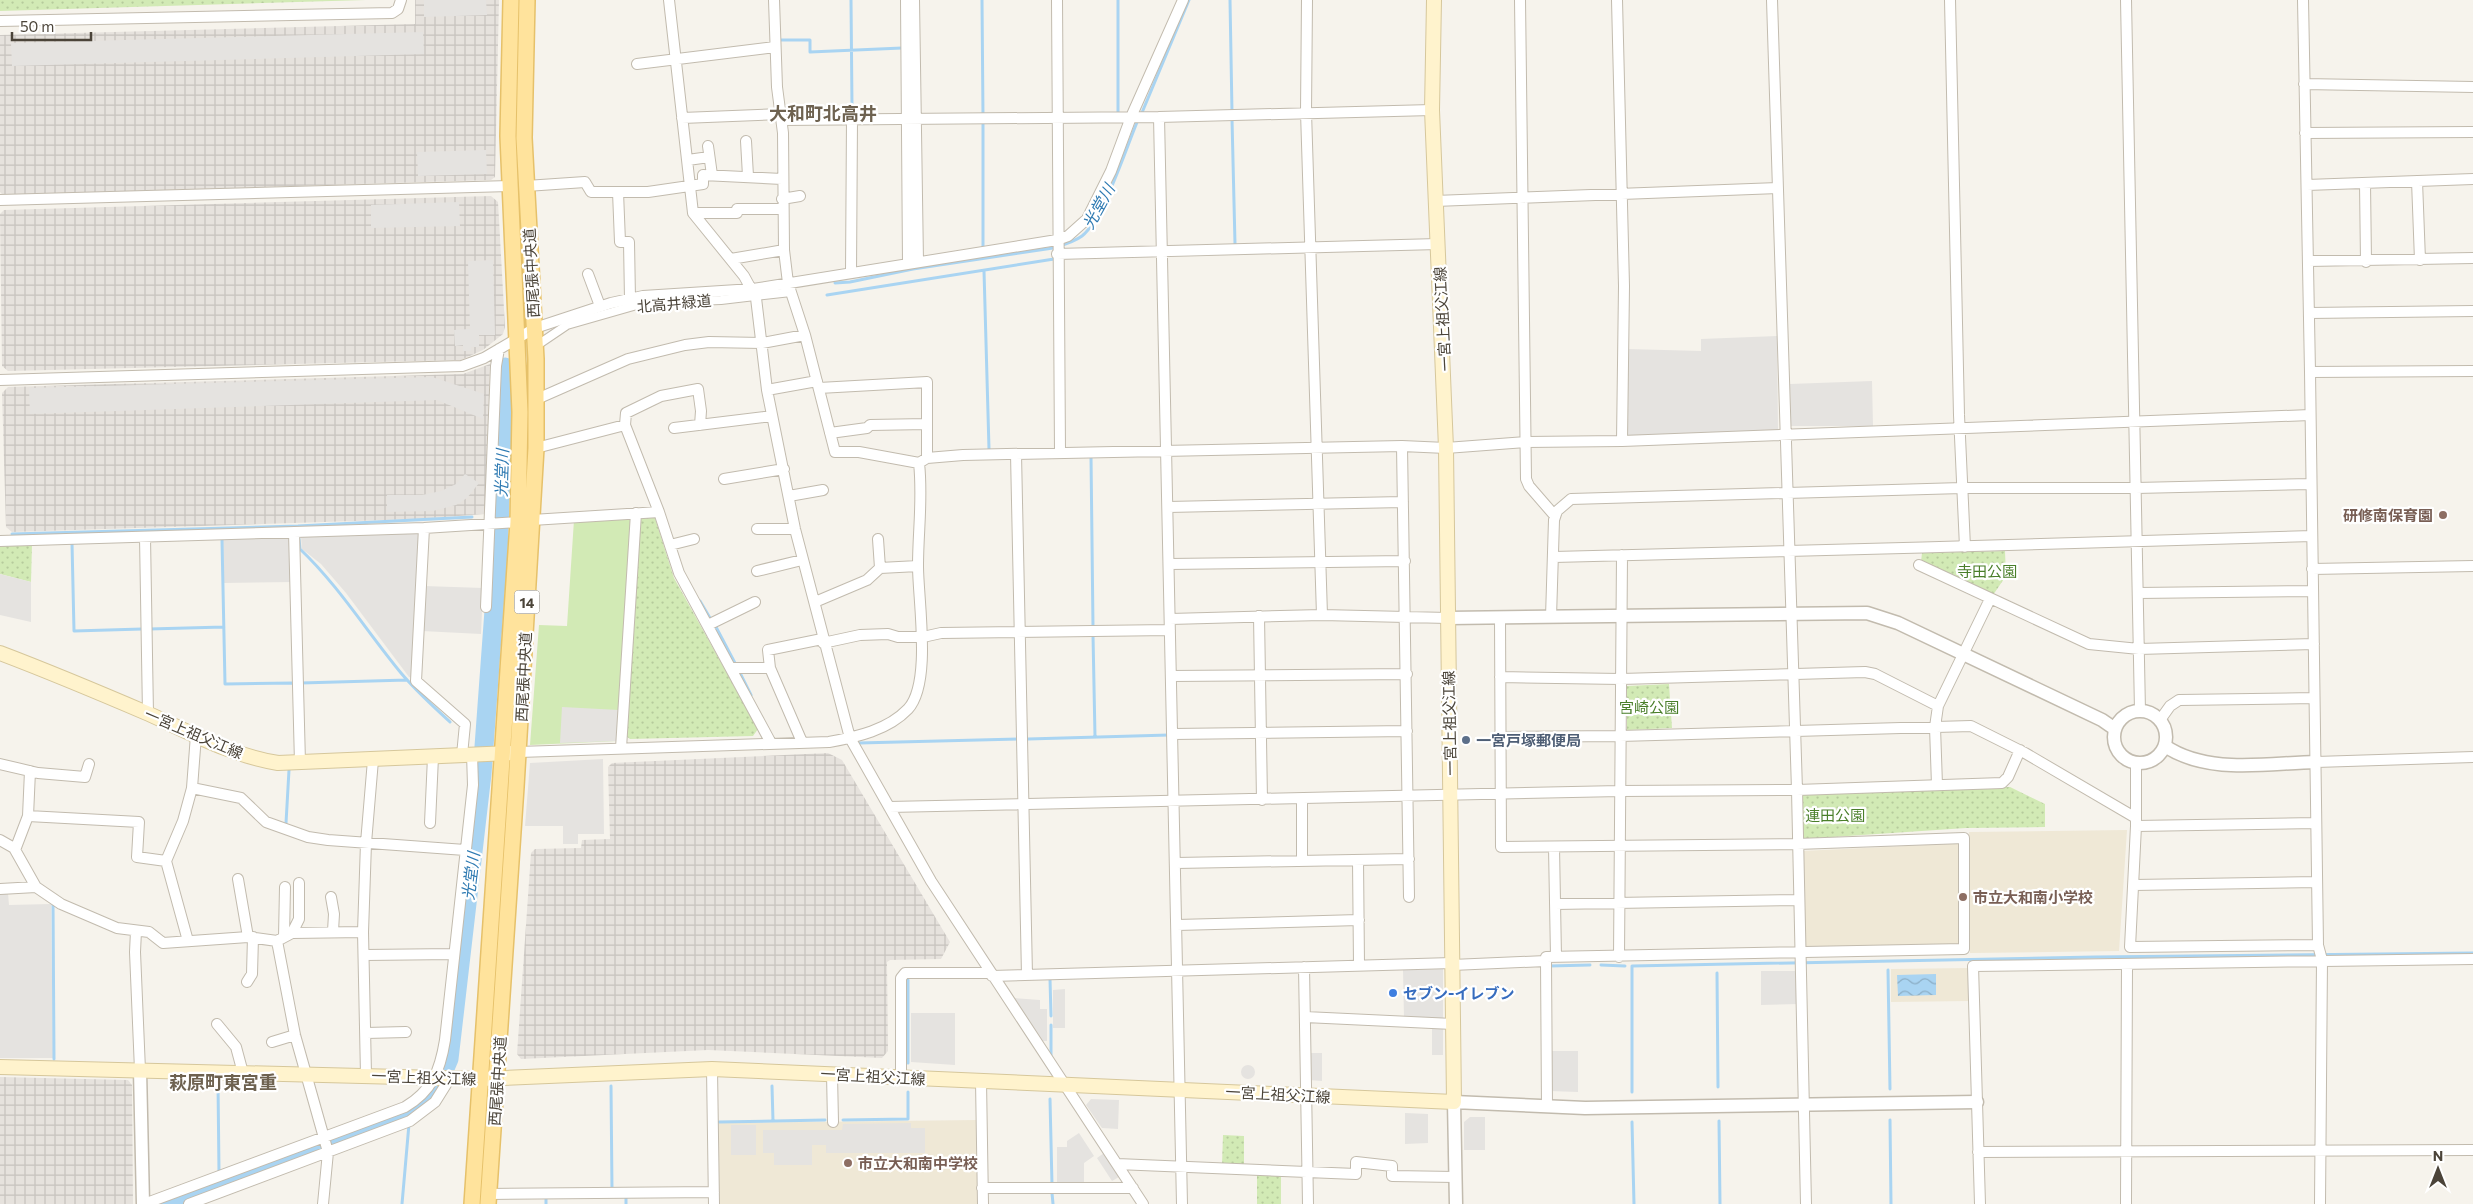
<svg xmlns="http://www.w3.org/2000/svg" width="2473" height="1204" font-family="Commissioner,'Noto Sans JP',sans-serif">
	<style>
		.industrial { fill: url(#industrial-grid) }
		.education { fill: #efe8d6 }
		.grass { fill: url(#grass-dots) }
		.garden { fill: #d2eab5 }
		.parking { fill: #e5e3e0 }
		.water { fill: url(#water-waves) }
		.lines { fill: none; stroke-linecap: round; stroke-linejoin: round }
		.stream { stroke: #a9d4f2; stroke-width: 3 }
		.river { stroke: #a9d4f2; stroke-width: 19 }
		.pedestrian-casing { stroke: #c2bbae; stroke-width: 10 }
		.minor-casing { stroke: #c2bbae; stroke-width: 12 }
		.tertiary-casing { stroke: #c2bbae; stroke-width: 15 }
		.secondary-casing { stroke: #d6c79b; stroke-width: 16 }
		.primary-casing { stroke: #e6c16a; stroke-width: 18 }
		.pedestrian { stroke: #fff; stroke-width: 8 }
		.minor { stroke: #fff; stroke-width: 10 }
		.tertiary { stroke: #fff; stroke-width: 12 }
		.secondary { stroke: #fff3cd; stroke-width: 14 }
		.primary { stroke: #ffe39c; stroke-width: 15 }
		.education-dot { fill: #8d6e63; stroke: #fff; stroke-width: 2 }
		.service-dot { fill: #5c6f8a; stroke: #fff; stroke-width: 2 }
		.shop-dot { fill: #3f7fe0; stroke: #fff; stroke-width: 2 }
		.labels { text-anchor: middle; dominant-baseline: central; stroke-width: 4.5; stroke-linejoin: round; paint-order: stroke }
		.shield { fill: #fff; stroke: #817c74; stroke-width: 1 }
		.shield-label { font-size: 14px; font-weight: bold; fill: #4b4439 }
		.street-label { font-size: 15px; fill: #4b4439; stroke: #fff }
		.education-label { font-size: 15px; font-weight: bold; fill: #785e54; stroke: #fff; text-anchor: start }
		.park-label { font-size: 15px; fill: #4a7f2a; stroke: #fff }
		.service-label { font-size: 15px; font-weight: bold; fill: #4e5e75; stroke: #fff; text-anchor: start }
		.shop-label { font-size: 15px; font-weight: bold; fill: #366cbe; stroke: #fff; text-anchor: start }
		.water-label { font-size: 16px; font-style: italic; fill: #2e7ab2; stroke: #fff }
		.quarter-label { font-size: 18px; font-weight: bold; fill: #6e6250; stroke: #fff }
	</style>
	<defs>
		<pattern id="industrial-grid" width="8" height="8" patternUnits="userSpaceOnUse" patternTransform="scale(1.25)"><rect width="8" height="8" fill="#e6e2dd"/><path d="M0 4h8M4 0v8" fill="none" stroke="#c7c3be"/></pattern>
		<pattern id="grass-dots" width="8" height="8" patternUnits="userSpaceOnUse" patternTransform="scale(1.25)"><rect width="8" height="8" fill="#d2eab5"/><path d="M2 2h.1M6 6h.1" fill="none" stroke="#b6ca9c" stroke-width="1.8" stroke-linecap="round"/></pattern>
		<pattern id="water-waves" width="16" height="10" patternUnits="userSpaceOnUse" patternTransform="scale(1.25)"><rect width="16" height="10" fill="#a9d4f2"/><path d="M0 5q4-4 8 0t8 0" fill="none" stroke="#8caec5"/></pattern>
	</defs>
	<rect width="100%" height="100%" fill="#f6f3ec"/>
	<path class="industrial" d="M 415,0 L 499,0 L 495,177 L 491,180 L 3,195 L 0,192 L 0,35 L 415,24 Z
		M 491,196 L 498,202 L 505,327 L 503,334 L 483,350 L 461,360 L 8,371 L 2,366 L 0,214 L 4,210 Z
		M 490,364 L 485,514 L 419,519 L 12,532 L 6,527 L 2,393 L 8,387 L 463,374 Z
		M 828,753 L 842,760 L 950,942 L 941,959 L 890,960 L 887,962 L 888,1051 L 882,1058 L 708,1050 L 521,1059 L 517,1054 L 531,853 L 535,849 L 581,848 L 582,840 L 610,839 L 608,767 L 612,763 Z
		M 0,1077 L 128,1080 L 132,1085 L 133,1204 L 0,1204 Z"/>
	<path class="education" d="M 2127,830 L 2119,951 L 1970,953 L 1970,944 L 1805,947 L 1802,851 L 1968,843 L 1969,832 Z
		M 1970,968 L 1970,1001 L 1891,1002 L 1891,969 Z
		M 977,1120 L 979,1204 L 719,1204 L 718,1123 Z"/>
	<path class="grass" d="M 0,0 L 366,0 L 0,11 Z
		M 652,516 L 655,518 L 674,578 L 758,729 L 753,736 L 630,739 L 626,736 L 640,520 L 643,517 Z
		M 32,544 L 31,582 L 0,574 L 0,545 Z
		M 2005,551 L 2006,576 L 1993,595 L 1921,562 L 1922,553 Z
		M 1669,684 L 1672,728 L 1627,730 L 1627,686 Z
		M 2010,787 L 2045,804 L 2045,827 L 1966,828 L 1803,839 L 1803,794 Z
		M 1223,1135 L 1244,1136 L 1244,1166 L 1222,1165 Z
		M 1257,1173 L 1281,1175 L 1281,1204 L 1257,1204 Z"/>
	<path class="garden" d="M 631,517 L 617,741 L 530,745 L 539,625 L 567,626 L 574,520 Z"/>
	<path class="parking" d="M 424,0 L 486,0 L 487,15 L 424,17 Z
		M 423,32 L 424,54 L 12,66 L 11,43 Z
		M 486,150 L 487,174 L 418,176 L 417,152 Z
		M 459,202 L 460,226 L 371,228 L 371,205 Z
		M 493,260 L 495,335 L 479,335 L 479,347 L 471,347 L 471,351 L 463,351 L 463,345 L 455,346 L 454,330 L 470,329 L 468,261 Z
		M 1777,336 L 1778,430 L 1626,437 L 1627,349 L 1701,351 L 1701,339 Z
		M 432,377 L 484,394 L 483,419 L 437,400 L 30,414 L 29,388 Z
		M 1872,381 L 1873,426 L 1791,426 L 1790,384 Z
		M 465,474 L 479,483 L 467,498 L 456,505 L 433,511 L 387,512 L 387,495 L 422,495 L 441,491 L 456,484 Z
		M 416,531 L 420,536 L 413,678 L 409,677 L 346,593 L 321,564 L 302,549 L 301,537 Z
		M 292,538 L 293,582 L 224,583 L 223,539 Z
		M 0,574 L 31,582 L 31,622 L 0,615 Z
		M 424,586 L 483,588 L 481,634 L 422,631 Z
		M 562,707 L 619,710 L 617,741 L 560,743 Z
		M 603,759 L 604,834 L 578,834 L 578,844 L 563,844 L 563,826 L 525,826 L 530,763 Z
		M 0,893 L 8,893 L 9,905 L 51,904 L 53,1058 L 0,1058 Z
		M 1443,969 L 1443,1020 L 1404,1018 L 1403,970 Z
		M 1761,971 L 1799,971 L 1799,1004 L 1761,1005 Z
		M 1065,989 L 1065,1028 L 1053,1028 L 1053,990 Z
		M 1013,998 L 1040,1000 L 1040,1009 L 1047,1009 L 1047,1041 L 1042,1041 Z
		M 911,1013 L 955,1013 L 955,1065 L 911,1062 Z
		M 1432,1026 L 1443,1026 L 1443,1055 L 1432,1055 Z
		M 1550,1051 L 1578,1051 L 1578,1092 L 1550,1091 Z
		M 1309,1053 L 1322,1053 L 1322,1081 L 1309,1080 Z
		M1241 1072a7 7 0 1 1 14 0a7 7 0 1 1-14 0Z
		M 1091,1099 L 1119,1100 L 1118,1129 L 1102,1128 L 1086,1105 Z
		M 1405,1113 L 1428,1114 L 1428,1143 L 1405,1144 Z
		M 1470,1117 L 1485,1117 L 1485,1150 L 1464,1150 L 1464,1122 Z
		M 911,1123 L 911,1128 L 925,1128 L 925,1153 L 826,1153 L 826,1145 L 812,1145 L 812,1165 L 774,1165 L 774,1153 L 763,1153 L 763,1130 L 842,1130 L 843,1124 Z
		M 731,1125 L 756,1125 L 756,1155 L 731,1155 Z
		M 1079,1133 L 1094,1156 L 1084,1163 L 1084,1185 L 1057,1185 L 1057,1147 L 1067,1147 L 1067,1141 Z
		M 1104,1153 L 1119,1177 L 1112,1181 L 1097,1158 Z"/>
	<path class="water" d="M 1936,974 L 1936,995 L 1898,996 L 1897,975 Z"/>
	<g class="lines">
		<path class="stream" d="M 851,0 L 852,106
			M 982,0 L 983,116
			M 1118,0 L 1118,114
			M 1230,0 L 1232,112
			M 780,40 L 810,40 L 810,52 L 902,48
			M 1141,115 L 1189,0
			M 1232,119 L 1235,244
			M 983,123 L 983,248
			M 984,271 L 989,449
			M 835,283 L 850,282 L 913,269 L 1053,248 C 1063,245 1074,242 1082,236 C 1104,218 1126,148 1138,120
			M 827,295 L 1054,259
			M 1091,456 L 1093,627
			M 12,534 L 298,526 L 472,517
			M 299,539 L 300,549 C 339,586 367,632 401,673 C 416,691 433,706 450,722
			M 222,540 L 225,684 L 294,683 L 294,686
			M 72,543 L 74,631 L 142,629
			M 700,601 L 710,618
			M 716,627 L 736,665
			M 149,629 L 224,627
			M 1093,635 L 1095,737
			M 740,673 L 751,695
			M 301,683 L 407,680
			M 1028,739 L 1169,735
			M 859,743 L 1018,739
			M 286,823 L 289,770
			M 53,902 L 54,1059
			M 1601,965 L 1625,966
			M 1549,966 L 1590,965
			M 1888,970 L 1890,1089
			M 1717,973 L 1718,1087
			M 1050,979 L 1051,1016
			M 908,980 L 908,1063
			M 1051,1025 L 1051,1055
			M 218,1083 L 219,1173
			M 611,1086 L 612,1190
			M 772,1086 L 773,1121
			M 1632,1092 L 1632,966 L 2095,957 L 2473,953
			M 1050,1099 L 1052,1185
			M 843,1120 L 908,1119 L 908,1092
			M 1890,1120 L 1891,1204
			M 1719,1121 L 1720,1204
			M 719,1122 L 825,1120
			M 1632,1122 L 1634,1204
			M 1052,1193 L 1053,1204
			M 626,1197 L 626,1204
			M 546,1198 L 546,1204
			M 402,1204 L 409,1124"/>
		<path class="river" d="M 168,1204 L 406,1113 C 432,1099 438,1086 449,1059 L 482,774 L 498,556 L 505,367"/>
		<defs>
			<path id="pedestrian" d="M 536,346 L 567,325 L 644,303 L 721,300 L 791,292"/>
			<path id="minor" d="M 669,0 L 693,213 L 744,276 L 756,298 L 767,390 L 795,529 L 850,738 L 931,881 L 1143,1204
				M 774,0 L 777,87 L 783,133 L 784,250 L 788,283 L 805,335 L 835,452 L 859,452 L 919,463 L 927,458 L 963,455 L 1402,446 L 1446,448 L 1526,442 L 1622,441 L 2310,415
				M 906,0 L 908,264
				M 914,0 L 918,262
				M 1057,0 L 1060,452
				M 1307,0 L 1306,112 L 1322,615
				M 1520,0 L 1526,479 L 1529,486 L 1555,516
				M 1617,0 L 1624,286 L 1622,441
				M 1772,0 L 1797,790 L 1806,1204
				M 1950,0 L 1959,415 L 1965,547
				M 2126,0 L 2140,711
				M 2303,0 L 2310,372 L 2473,371
				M 0,21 L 392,13 L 398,9 L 401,0
				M 637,64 L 775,47
				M 2304,84 L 2473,87
				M 1159,117 L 1182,1204
				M 682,118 L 781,114
				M 782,120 L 1159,117 L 1432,110
				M 2305,133 L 2473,132
				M 746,141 L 748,176
				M 708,146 L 712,175
				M 688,160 L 709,157
				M 2417,181 L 2420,260
				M 2365,183 L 2366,262
				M 2307,185 L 2473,179
				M 526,186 L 585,182 L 591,192 L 648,192 L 703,184 L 703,175 L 782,179
				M 618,192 L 620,242 L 629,242 L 630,299
				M 782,199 L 800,196
				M 0,200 L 510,186
				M 1435,201 L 1778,188
				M 693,213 L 737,213 L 737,209 L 783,209
				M 1057,254 L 1438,244
				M 731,259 L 784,250
				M 2308,261 L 2473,258
				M 851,273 L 852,119
				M 588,274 L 600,306
				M 2309,313 L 2473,311
				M 2310,372 L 2318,945 L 2322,960 L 2320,1204
				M 0,380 L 462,366 L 484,358 L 535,328 L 611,303 L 643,296 L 753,289 L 1057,240 L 1068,236 L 1087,219 L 1111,171 L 1131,117 L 1183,0
				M 819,388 L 927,382 L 927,458
				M 767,390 L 817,381
				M 537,399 L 628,359 L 685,345 L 709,342 L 762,343 L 805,335
				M 700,425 L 701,411 L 698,389 L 661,396 L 626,413 L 625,425 L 659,512 L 679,573 L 771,743
				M 674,428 L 772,416
				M 830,433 L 867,428 L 870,425 L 927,424
				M 1402,446 L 1409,897
				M 536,448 L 625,425
				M 1016,454 L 1027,975
				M 724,479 L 784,469
				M 789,496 L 823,490
				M 1168,507 L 1403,502
				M 532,520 L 659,512
				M 424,528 L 416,681 L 465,724 L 462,755
				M 757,529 L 795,529
				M 294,532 L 300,763
				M 145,537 L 148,714
				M 878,539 L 880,568
				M 0,541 L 424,528 L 518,522
				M 670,545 L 694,539
				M 1554,557 C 1807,551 2059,544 2312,536
				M 1169,564 L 1405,561
				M 1919,565 L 2089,644 L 2139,649 L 2314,644
				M 2312,569 L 2473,566
				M 757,571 L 802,560
				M 2138,593 L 2313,591
				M 815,602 L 867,580 L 880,568 L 918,566
				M 486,607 L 496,366 L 499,349
				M 1259,616 L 1262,800
				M 1551,617 L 1554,520 L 1557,511 L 1571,499 L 1962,488 L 2136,488 L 2311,484
				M 1170,619 L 1322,615 L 1448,618
				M 708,625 L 755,602
				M 823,643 L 860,635 L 888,634 L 898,637 L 923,637 L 941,633 L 1170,630
				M 732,668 L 770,668
				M 1171,676 L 1407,674
				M 1500,677 L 1621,679 L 1865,672 L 1875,674 L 1938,706
				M 2160,720 L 2170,706 L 2179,700 L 2314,698
				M 1173,734 L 1407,731
				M 196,735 L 192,788 L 241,798 L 266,822 L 308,837 L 328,840 L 465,850
				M 1500,737 L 1620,736 L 1971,726 L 2025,753 L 2136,818
				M 802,742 L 770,668 L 768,650 L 822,639
				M 621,748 L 636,513
				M 519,752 L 829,742 C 857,737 888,730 908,709 C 932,683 918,600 918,566 C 918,531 923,498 919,463
				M 2316,762 L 2473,757
				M 2136,763 L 2136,826 L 2130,947 L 2318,945
				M 0,764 L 38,773 L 85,777 L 89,764
				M 1937,785 L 1935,727 L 1938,706 L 1990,599
				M 1302,799 L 1302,861
				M 889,807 L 1620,791 L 1797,790 L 2002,783 L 2008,777 L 2020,750
				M 28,816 L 139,822 L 137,857 L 166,861
				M 430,823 L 433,757
				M 2136,826 L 2316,823
				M 0,840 L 14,848 L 36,887 L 61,904 L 117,928 L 149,932 L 163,943 L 248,937 L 277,941 L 292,933 L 363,932
				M 1554,847 L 1556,957
				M 15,850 L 28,816 L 30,771
				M 1358,860 L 1359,965
				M 1176,863 L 1409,859
				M 238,879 L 248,937
				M 2134,885 L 2317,882
				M 0,889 L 36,887
				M 331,897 L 334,914 L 333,931
				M 1555,904 L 1799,900
				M 1177,925 L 1359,920
				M 136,931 L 135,952 L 140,1070
				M 292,933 L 299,919 L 299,883
				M 284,937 L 285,887
				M 188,941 L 166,861 L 183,821 L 192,788
				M 277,941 L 295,1035 L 328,1152 L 323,1204
				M 365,955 L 454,954
				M 1619,957 L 1622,555
				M 1546,961 L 1547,1106
				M 1452,965 L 1546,961 L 1546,957 L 1964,949 L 1964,838 L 1797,844 L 1501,847 L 1500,617
				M 1304,967 L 1308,1204
				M 992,976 L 1452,963
				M 247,982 L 252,974 L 253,937
				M 1305,1017 L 1453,1024
				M 217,1024 L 236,1047 L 243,1073
				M 366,1033 L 406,1032
				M 272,1042 L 295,1035
				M 712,1069 L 714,1204
				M 832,1074 L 833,1122
				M 366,1075 L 363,932 L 366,843 L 373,760
				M 901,1077 L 901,978 L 905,973 L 989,973
				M 981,1081 L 983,1204
				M 1978,1152 L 2473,1150
				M 1117,1164 L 1356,1174 L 1356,1162 L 1392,1166 L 1392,1176 L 1455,1177
				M 982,1188 L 1133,1188
				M 488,1194 L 714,1192
				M 144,1204 L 405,1107 C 432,1091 440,1071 445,1040 L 473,785 L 472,754
				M 189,1204 L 410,1121 L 435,1102 L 450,1078
				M 1980,1204 L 1973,966 L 2473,959
				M 2126,1204 L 2127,965"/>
			<path id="tertiary" d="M 1448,618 L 1867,613 L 1898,623 L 2102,720 L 2115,729
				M2114 737a26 26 0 1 1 52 0a26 26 0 1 1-52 0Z
				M 2165,746 C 2208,775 2267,763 2316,762
				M 140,1070 L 143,1204
				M 1456,1204 L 1454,1102 L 1585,1108 L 1977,1102"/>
			<path id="secondary" d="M 0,653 C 50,672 100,693 149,714 C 191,733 233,756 278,763 L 512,753
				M 0,1067 L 480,1079 L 712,1069 L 1454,1102 L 1446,448 L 1432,110 L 1434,0"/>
			<path id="primary" d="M 472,1204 L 518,522 L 520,412 L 508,136 L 511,0
				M 488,1204 L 516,787 L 536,448 L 536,359 L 524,138 L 527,0"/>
		</defs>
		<use href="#pedestrian" class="pedestrian-casing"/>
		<use href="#minor" class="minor-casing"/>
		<use href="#tertiary" class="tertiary-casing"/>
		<use href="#secondary" class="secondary-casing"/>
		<use href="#primary" class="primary-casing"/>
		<use href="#pedestrian" class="pedestrian"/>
		<use href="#minor" class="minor"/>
		<use href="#tertiary" class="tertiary"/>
		<use href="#secondary" class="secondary"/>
		<use href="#primary" class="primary"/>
	</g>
	<g class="education-dot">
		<circle cx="2443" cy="515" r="5"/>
		<circle cx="1963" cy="897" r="5"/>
		<circle cx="848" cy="1163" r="5"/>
	</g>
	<circle class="service-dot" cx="1466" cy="740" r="5"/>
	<circle class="shop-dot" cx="1393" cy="993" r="5"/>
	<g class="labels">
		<rect class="shield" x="514.5" y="590.5" width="25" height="23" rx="4"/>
		<g class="shield-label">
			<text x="527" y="602">14</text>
		</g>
		<g class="street-label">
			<text transform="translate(531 273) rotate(-93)">西尾張中央道</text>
			<text transform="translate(674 303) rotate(-5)">北高井緑道</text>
			<text transform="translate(1442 319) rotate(-93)">一宮上祖父江線</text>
			<text transform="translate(523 677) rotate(-87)">西尾張中央道</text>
			<text transform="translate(1449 723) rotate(-91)">一宮上祖父江線</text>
			<text transform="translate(194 733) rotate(23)">一宮上祖父江線</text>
			<text transform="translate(873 1076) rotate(3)">一宮上祖父江線</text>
			<text transform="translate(424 1077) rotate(2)">一宮上祖父江線</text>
			<text transform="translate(497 1081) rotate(-86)">西尾張中央道</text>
			<text transform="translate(1278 1094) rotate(3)">一宮上祖父江線</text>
		</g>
		<g class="education-label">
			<text x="2433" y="515" text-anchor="end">研修南保育園</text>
			<text x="1973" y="897">市立大和南小学校</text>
			<text x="858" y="1163">市立大和南中学校</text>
		</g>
		<g class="park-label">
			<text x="1987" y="571">寺田公園</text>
			<text x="1649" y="707">宮崎公園</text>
			<text x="1835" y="815">連田公園</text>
		</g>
		<g class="service-label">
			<text x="1476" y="740">一宮戸塚郵便局</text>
		</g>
		<g class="shop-label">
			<text x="1403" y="993">セブン-イレブン</text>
		</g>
		<g class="water-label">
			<text transform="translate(1098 206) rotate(-61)">光堂川</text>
			<text transform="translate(501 473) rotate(-88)">光堂川</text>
			<text transform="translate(470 876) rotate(-83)">光堂川</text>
		</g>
		<g class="quarter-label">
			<text x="823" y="113">大和町北高井</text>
			<text x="223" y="1082">萩原町東宮重</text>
		</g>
	</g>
	<g transform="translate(2438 1169)" stroke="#ffffff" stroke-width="4" paint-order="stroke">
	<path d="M0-4L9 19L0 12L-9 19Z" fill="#4b4439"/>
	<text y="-8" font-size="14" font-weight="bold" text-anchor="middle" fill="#4b4439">N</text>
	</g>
	<path d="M12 32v8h79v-8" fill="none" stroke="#4b4439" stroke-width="2.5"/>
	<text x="20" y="32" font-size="15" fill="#4b4439" stroke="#ffffff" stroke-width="4" paint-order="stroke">50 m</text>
</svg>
